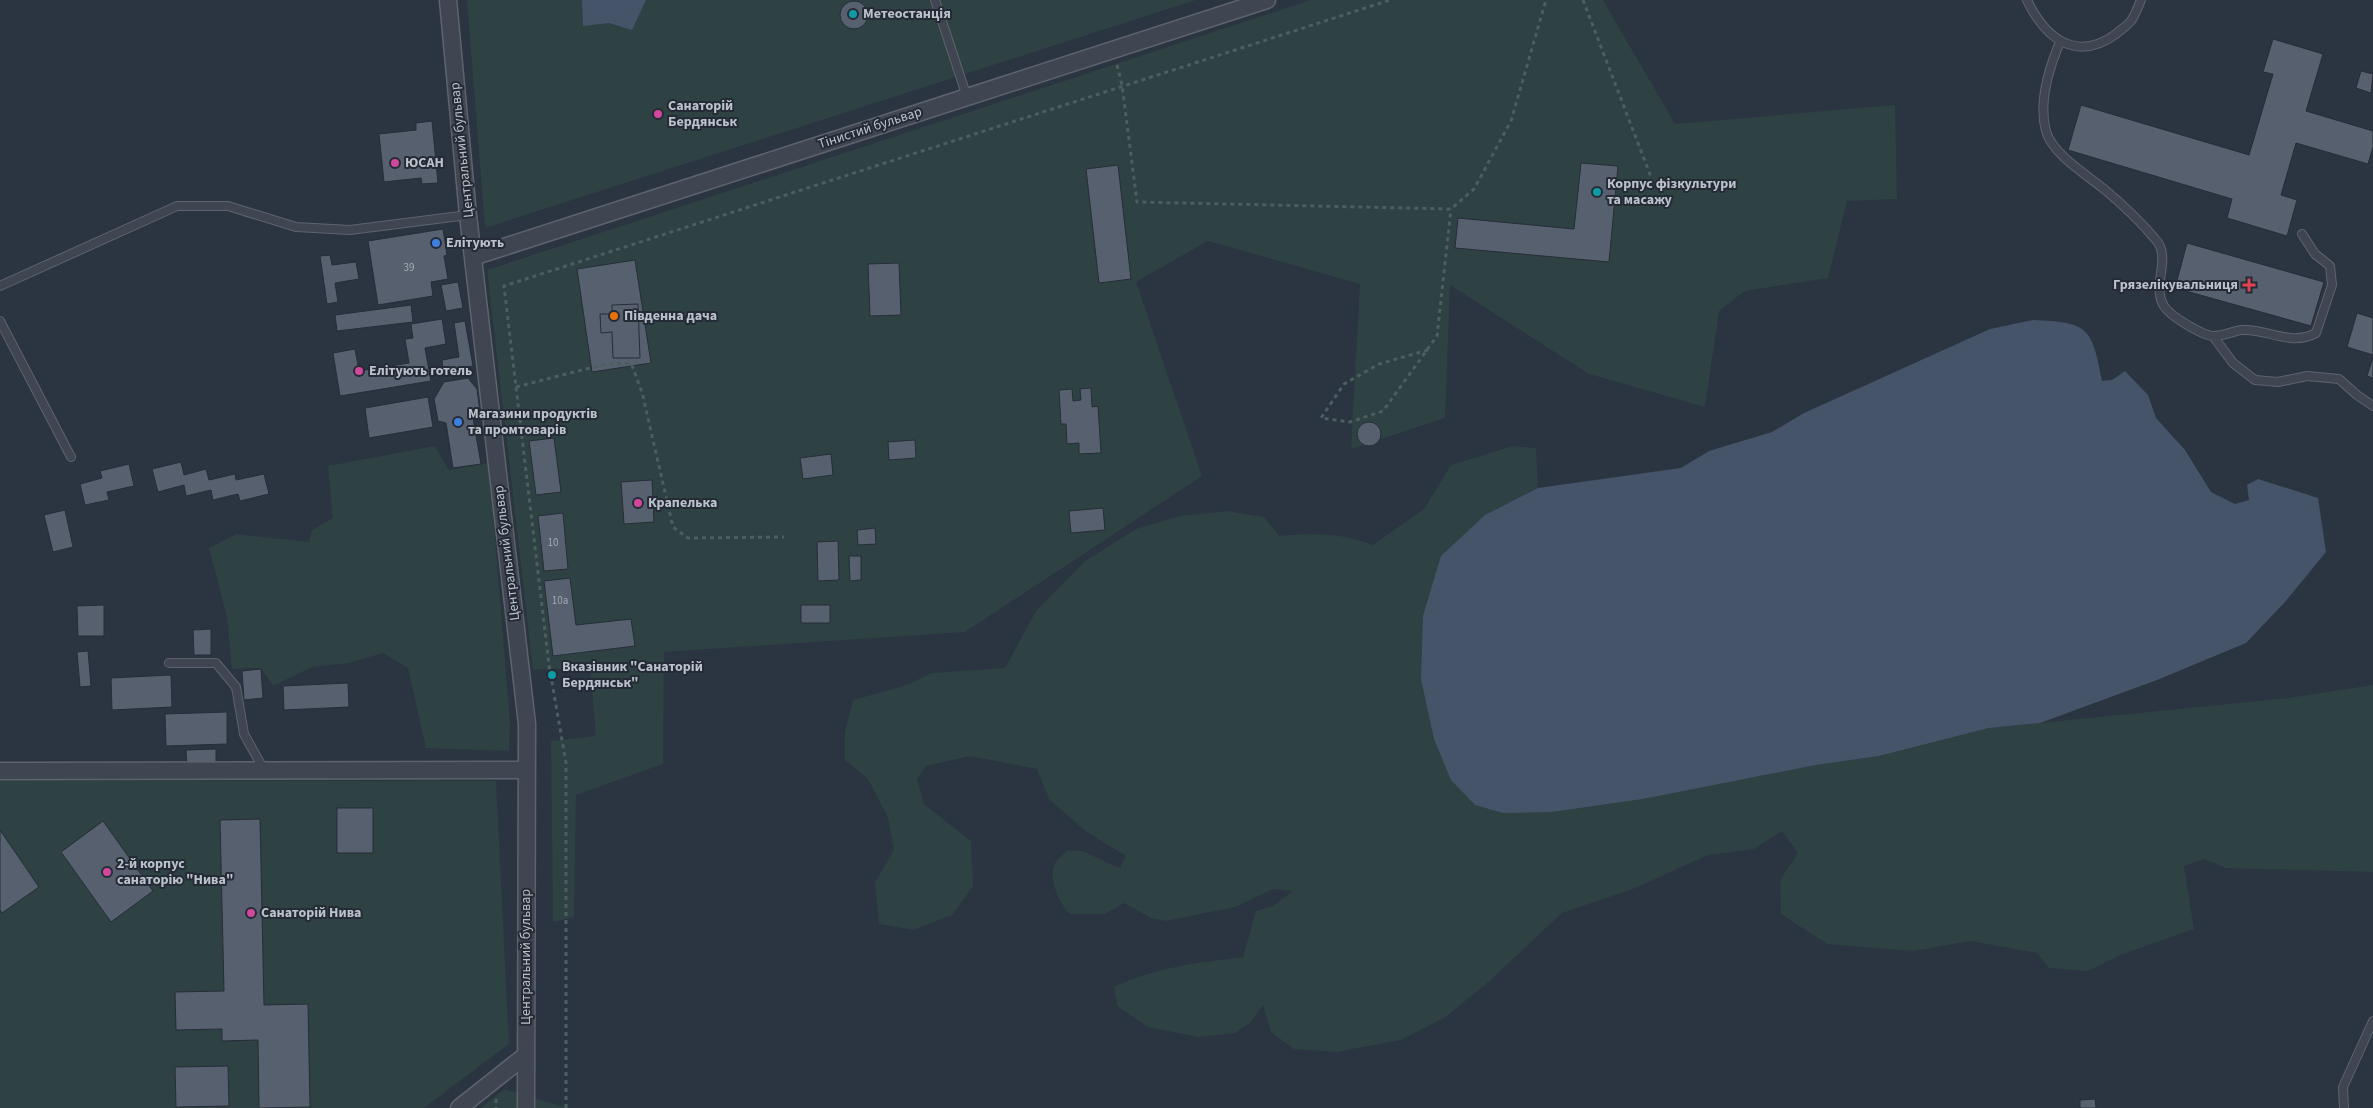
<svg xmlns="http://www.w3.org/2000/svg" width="2373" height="1108" font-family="'Source Sans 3',sans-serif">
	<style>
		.green { fill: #2e4143 }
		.water { fill: #455469 }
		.building { fill: #57606e; stroke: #262d38 }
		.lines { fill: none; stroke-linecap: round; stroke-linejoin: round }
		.lane-casing { stroke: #5d646e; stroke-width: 10 }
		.street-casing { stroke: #5d646e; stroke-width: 19 }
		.path { stroke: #4d5e61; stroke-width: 3; stroke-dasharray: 4 4; stroke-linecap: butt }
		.lane { stroke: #3f4651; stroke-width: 8 }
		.street { stroke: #3f4651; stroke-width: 16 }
		.culture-dot { fill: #0f9aa8; stroke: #242b36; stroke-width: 2 }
		.hotel-dot { fill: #d1479c; stroke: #242b36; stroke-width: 2 }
		.shop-dot { fill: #3f7fe0; stroke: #242b36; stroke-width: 2 }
		.health-dot { fill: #e0444e; stroke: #242b36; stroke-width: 2 }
		.food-dot { fill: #e8710a; stroke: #242b36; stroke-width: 2 }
		.labels { text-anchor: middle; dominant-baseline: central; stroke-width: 4; stroke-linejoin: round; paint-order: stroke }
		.number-label { font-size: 11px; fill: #a3aab4 }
		.poi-label { font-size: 14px; font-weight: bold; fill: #bcc2cb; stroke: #242b36; text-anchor: start }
		.street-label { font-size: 14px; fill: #bcc2cb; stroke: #242b36 }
	</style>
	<rect width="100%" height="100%" fill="#2b3441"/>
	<path class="green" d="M 467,0 L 1196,0 L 485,228 Z
		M 1311,0 L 1603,0 L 1675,124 L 1895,105 L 1897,199 L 1847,201 L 1828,278 L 1745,291 L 1719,311 L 1705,407 L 1589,374 L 1450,285 L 1445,418 L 1351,449 L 1360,284 L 1208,241 L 1136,282 L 1202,476 L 965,632 L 664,652 L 663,764 L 576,795 L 574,917 L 553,922 L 551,741 L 596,736 L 590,667 L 533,670 L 487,270 Z
		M 435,446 L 449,470 L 489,463 L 510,723 L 509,751 L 426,748 L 408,668 L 383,653 L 349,663 L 312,667 L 273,686 L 261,668 L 232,669 L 227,617 L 209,548 L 236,534 L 309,542 L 312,530 L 333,518 L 328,466 Z
		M 1513,446 L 1536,448 L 1538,488 L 1485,515 L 1552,812 L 1643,799 L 1816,765 L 1879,756 L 1989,728 L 2288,698 L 2373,685 L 2373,872 L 2226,868 L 2204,859 L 2184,866 L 2194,929 L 2123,954 L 2088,971 L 2049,968 L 2037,953 L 1970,941 L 1914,951 L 1827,944 L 1781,914 L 1780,880 L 1798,853 L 1782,831 L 1754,849 L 1708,855 L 1633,889 L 1562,913 L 1485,985 L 1444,1018 L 1401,1040 L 1336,1052 L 1294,1049 L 1271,1032 L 1263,1005 L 1251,1022 L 1235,1033 L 1198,1037 L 1148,1027 L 1117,1006 L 1114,987 C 1155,967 1198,963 1243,957 L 1256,911 L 1273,906 L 1293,891 L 1273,889 L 1235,907 L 1166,921 L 1151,918 L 1124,903 L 1105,914 L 1070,914 C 1059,903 1049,882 1054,865 C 1056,860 1064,854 1068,850 L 1082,851 L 1120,868 L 1126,856 L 1085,831 L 1049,799 L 1037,769 L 970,756 L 926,766 L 917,779 L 924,804 L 971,841 L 973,887 L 952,915 L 913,930 L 879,924 L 875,882 L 894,850 L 888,818 L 868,779 L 845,760 L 845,732 L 853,700 L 907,685 L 931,673 L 1005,668 L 1036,611 L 1085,561 L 1136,529 L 1180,516 L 1227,511 L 1264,517 L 1279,536 C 1311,533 1343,533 1373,545 L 1424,509 L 1451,465 Z
		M 0,781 L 496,781 L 509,1044 L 424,1108 L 0,1108 Z
		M 504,1089 L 568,1108 L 481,1108 Z"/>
	<path class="water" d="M 582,0 L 646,0 L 632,30 L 609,23 L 583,26 Z
		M 2033,320 C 2088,322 2092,327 2102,381 L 2112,380 L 2125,371 L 2148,395 L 2156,418 L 2185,450 L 2211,492 L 2235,504 L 2249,500 L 2247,485 L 2258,479 L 2318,498 L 2326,552 L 2285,602 L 2246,643 L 2157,680 L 2040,723 L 1989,728 L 1879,756 L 1816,765 L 1643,799 L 1552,812 L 1503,813 L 1475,805 L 1451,780 L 1434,739 L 1421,679 L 1423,616 L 1441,556 L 1485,515 L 1538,488 L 1681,468 L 1709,451 L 1772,432 L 1804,413 L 1990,329 Z"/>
	<path class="building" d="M840 15a14 14 0 1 1 28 0a14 14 0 1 1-28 0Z
		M 2273,39 L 2323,54 L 2306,111 L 2373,131 L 2373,147 L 2368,164 L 2296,143 L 2281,195 L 2297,200 L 2287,236 L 2227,218 L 2232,199 L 2068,150 L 2081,105 L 2249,155 L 2273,74 L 2263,72 Z
		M 2361,71 L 2373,74 L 2371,93 L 2356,88 Z
		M 432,121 L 438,183 L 422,184 L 421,178 L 384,182 L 379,134 L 416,130 L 416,123 Z
		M 1581,163 L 1618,166 L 1609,262 L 1455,248 L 1458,218 L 1574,229 Z
		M 1118,165 L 1131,279 L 1099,283 L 1086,169 Z
		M 443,229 L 447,255 L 444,256 L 448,279 L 431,282 L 433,296 L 378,305 L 368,241 Z
		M 2187,243 L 2324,282 L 2311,326 L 2175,288 Z
		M 330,255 L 332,265 L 356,262 L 359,279 L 335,283 L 338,302 L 327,304 L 320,256 Z
		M 635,260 L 651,363 L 592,372 L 577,269 Z
		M 899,263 L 901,315 L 870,316 L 868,264 Z
		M 458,282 L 463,308 L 446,311 L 441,285 Z
		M 638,304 L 640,358 L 613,358 L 612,332 L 601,333 L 600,314 L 612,314 L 612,305 Z
		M 411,305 L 413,322 L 337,331 L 335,315 Z
		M 2357,313 L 2373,318 L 2373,355 L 2347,347 Z
		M 442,319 L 446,344 L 425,348 L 431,381 L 340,396 L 333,353 L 355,349 L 359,371 L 409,363 L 405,339 L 413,338 L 411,324 Z
		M 465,321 L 473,366 L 443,371 L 442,360 L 459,357 L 454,323 Z
		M 2373,357 L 2373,378 L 2367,376 Z
		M 468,378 L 477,389 L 480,412 L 473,418 L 481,464 L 453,468 L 446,423 L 438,421 L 434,399 L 444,382 Z
		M 1091,388 L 1092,407 L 1098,406 L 1101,453 L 1079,454 L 1079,443 L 1067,444 L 1066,424 L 1061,424 L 1059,390 L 1072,389 L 1073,401 L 1081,400 L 1080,389 Z
		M 428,397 L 433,427 L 369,438 L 365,408 Z
		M1357 434a12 12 0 1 1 24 0a12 12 0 1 1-24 0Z
		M 554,438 L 561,492 L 536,495 L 529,441 Z
		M 915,440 L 916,458 L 889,460 L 888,442 Z
		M 831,454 L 833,475 L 803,479 L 800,458 Z
		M 181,462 L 184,475 L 206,469 L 209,480 L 235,474 L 236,480 L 264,474 L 269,494 L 240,501 L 238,494 L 213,500 L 211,490 L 186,496 L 184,485 L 158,492 L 152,469 Z
		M 129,464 L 134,486 L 107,492 L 109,500 L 85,505 L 80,484 L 102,478 L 100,471 Z
		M 652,480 L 654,522 L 624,524 L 621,482 Z
		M 1103,508 L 1105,530 L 1071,533 L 1069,511 Z
		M 65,510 L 73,547 L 53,552 L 44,515 Z
		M 563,513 L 568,569 L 544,571 L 538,516 Z
		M 875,528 L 876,544 L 858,545 L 857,530 Z
		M 838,541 L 839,580 L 818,581 L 817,542 Z
		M 849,556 L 861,556 L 861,580 L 850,581 Z
		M 570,578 L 576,625 L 631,619 L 635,646 L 553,656 L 544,581 Z
		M 104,605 L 104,636 L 78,636 L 77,606 Z
		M 801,605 L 830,605 L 830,623 L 801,623 Z
		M 211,629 L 211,655 L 194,655 L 193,630 Z
		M 88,651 L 91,686 L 80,687 L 77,652 Z
		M 261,669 L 263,698 L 244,700 L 242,671 Z
		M 171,675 L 172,707 L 112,710 L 111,678 Z
		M 348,683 L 349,707 L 284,710 L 283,686 Z
		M 227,712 L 227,744 L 166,746 L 165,714 Z
		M 216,749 L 216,766 L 187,767 L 186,750 Z
		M 337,808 L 373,808 L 373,853 L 337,853 Z
		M 260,819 L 264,1005 L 308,1004 L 310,1107 L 259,1108 L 258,1040 L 222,1041 L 222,1029 L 176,1030 L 175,992 L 224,991 L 220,820 Z
		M 103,821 L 153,891 L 111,922 L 61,852 Z
		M 0,830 L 39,887 L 2,913 L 0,910 Z
		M 228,1066 L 229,1106 L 176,1107 L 175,1067 Z
		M 2095,1099 L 2096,1108 L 2080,1108 L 2080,1100 Z"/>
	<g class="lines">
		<defs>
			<path id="lane" d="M 935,0 L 967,97
				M 2027,0 C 2045,38 2076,63 2116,34 C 2120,30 2127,26 2131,21 C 2135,15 2138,7 2141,0
				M 2060,42 C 2049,68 2038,102 2046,131 C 2052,154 2087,175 2104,189 C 2122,204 2141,222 2156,240 C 2172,258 2151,286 2164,306 C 2170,316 2200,334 2212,336 C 2221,337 2233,331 2242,330 C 2267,328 2290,347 2316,333 L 2332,285 L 2330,266 L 2315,254 L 2302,234
				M 0,286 L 177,206 L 228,206 L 296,227 L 350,230 L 468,215
				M 0,321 L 71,457
				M 2213,336 L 2233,363 L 2255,380 L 2278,382 L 2307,376 L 2339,379 L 2357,395 L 2373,406
				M 169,663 L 216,663 L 236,687 L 244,734 L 264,770
				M 2344,1108 L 2343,1087 L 2373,1021"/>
			<path id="street" d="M 448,0 L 468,215 L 527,724 L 526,1108
				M 473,257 L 1267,0
				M 0,771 L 527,770
				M 459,1108 L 526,1055"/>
		</defs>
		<use href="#lane" class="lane-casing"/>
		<use href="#street" class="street-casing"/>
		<path class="path" d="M 1583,0 L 1651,177
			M 1117,65 L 1122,85 L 1137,202 L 1451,209 L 1474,189 L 1511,121 L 1546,0
			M 1428,350 L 1379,364 L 1344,384 L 1321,418 L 1350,422 L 1383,411 L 1437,336 L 1451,209
			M 516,387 L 601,365 L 631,363 L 642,392 L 673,527 L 688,538 L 784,537
			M 496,1099 L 496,1108
			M 566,1108 L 566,763 L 549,665 L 504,286 L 1390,0"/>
		<use href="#lane" class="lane"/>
		<use href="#street" class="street"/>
	</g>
	<g class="culture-dot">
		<circle cx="853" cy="14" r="5"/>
		<circle cx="1597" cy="192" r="5"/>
		<circle cx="552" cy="675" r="5"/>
	</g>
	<g class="hotel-dot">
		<circle cx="658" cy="114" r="5"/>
		<circle cx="395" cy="163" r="5"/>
		<circle cx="359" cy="371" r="5"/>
		<circle cx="638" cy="503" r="5"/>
		<circle cx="107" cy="872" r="5"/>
		<circle cx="251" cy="913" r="5"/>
	</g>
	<g class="shop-dot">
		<circle cx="436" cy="243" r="5"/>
		<circle cx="458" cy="422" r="5"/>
	</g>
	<path class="health-dot" d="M2246.5 277.5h5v5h5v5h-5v5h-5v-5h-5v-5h5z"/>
	<circle class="food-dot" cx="614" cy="316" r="5"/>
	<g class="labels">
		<g class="number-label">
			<text x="409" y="267">39</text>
			<text x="553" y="542">10</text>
			<text x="560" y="600">10а</text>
		</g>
		<g class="poi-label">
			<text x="863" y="14">Метеостанція</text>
			<text x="668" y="106">Санаторій<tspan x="668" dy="16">Бердянськ</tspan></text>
			<text x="405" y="163">ЮСАН</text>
			<text x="1607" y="184">Корпус фізкультури<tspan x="1607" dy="16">та масажу</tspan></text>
			<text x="446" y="243">Елітують</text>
			<text x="2238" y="285" text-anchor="end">Грязелікувальниця</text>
			<text x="624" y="316">Південна дача</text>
			<text x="369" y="371">Елітують готель</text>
			<text x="468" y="414">Магазини продуктів<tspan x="468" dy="16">та промтоварів</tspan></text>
			<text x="648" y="503">Крапелька</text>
			<text x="562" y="667">Вказівник "Санаторій<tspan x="562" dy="16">Бердянськ"</tspan></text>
			<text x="117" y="864">2-й корпус<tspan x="117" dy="16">санаторію "Нива"</tspan></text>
			<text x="261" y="913">Санаторій Нива</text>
		</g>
		<g class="street-label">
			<text transform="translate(870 128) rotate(-18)">Тінистий бульвар</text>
			<text transform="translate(462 150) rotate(-96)">Центральний бульвар</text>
			<text transform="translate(507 553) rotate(-97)">Центральний бульвар</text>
			<text transform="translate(526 957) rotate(-90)">Центральний бульвар</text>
		</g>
	</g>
</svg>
